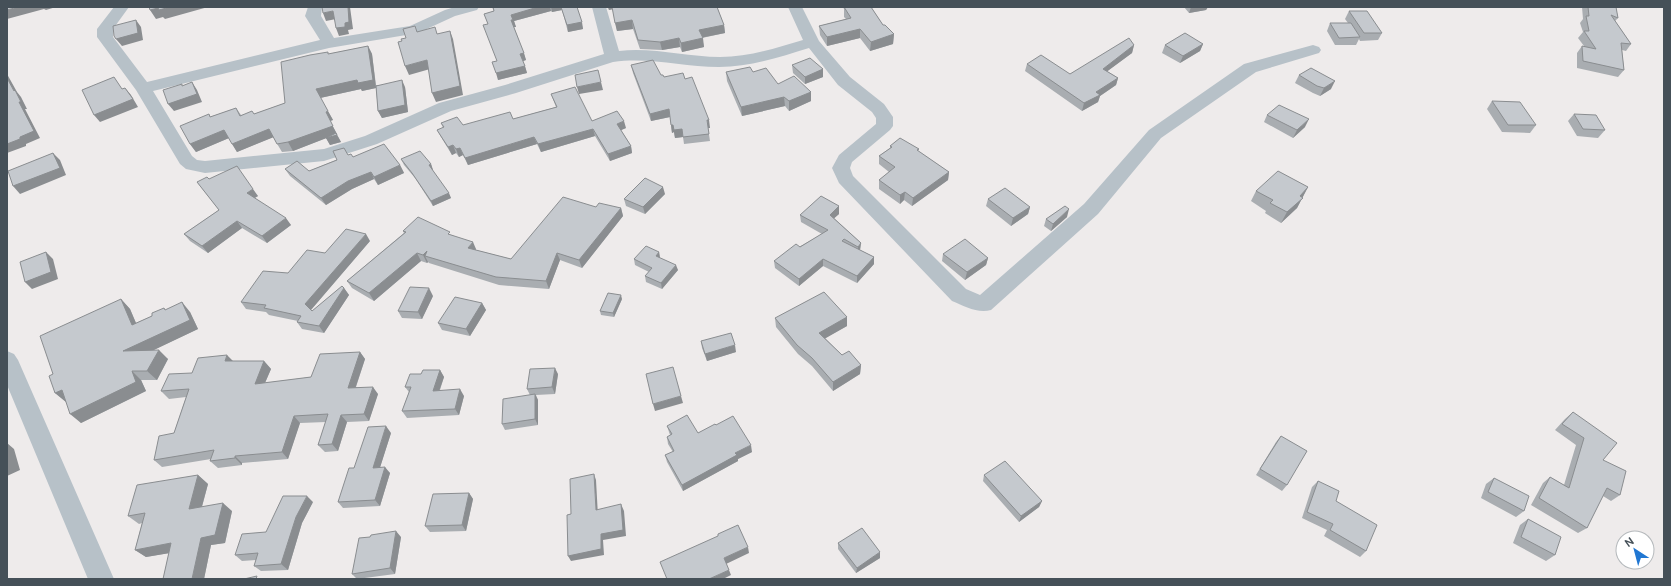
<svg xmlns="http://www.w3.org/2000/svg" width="1671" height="586" font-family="'DM Sans',sans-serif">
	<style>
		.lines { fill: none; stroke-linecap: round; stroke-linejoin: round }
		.minor { fill: #b7c1c8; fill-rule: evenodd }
		.wall { fill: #a9adb1 }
		.shaded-wall { fill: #8a8d90 }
		.building { fill: #c5c9ce; stroke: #8a8d90 }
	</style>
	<rect width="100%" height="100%" fill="#eeebeb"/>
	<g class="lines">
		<path class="minor" d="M 114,7 L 129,7 L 113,29 L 113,37 L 147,82 L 320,40 L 305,16 L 308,7 L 322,7 L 321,16 L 334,38 L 410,26 L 445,10 L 455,7 L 479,7 L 477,10 L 455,16 L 418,33 L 329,48 L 153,91 L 192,156 L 197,160 L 205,161 L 324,149 L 365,136 L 439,103 L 505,85 L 604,54 L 592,7 L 606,7 L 619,51 C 653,47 686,57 720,57 C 749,57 776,48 803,40 L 788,7 L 802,7 L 819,41 L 850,77 L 884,104 L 893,117 L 893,126 L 890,130 L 852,162 L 850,168 L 853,176 L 966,289 L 980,295 L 1084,204 L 1149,130 L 1244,64 L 1313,45 L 1319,47 L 1321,50 L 1319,53 L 1256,72 L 1161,138 L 1098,214 L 991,310 C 978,314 964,306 952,301 L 839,183 L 832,168 L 839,155 L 876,124 L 876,118 L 872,112 L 838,85 L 809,48 C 780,57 750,67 719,67 C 683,67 650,57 613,62 L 516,93 L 451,111 L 377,144 L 324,161 L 205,173 L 186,169 L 180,164 L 136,90 L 97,37 L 97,29 Z
			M 7,351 L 14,354 L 18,360 L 114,579 L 88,579 L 7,385 Z"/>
	</g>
	<path class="wall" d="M 492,7 L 577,7 L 583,29 L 568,32 L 562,10 L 552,12 L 551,11 L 514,21 L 516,27 L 514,27 L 526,60 L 523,61 L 527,73 L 498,80 L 497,61 L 488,24 L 484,14 L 494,11 Z
		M 608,7 L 717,7 L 724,25 L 725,33 L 702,38 L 704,47 L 682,52 L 680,47 L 662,50 L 640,49 L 633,29 L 617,31 L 613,9 L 609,10 Z
		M 843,7 L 871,7 L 883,25 L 894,34 L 893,44 L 870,51 L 860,38 L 827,46 L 820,35 L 819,26 L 846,19 L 844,17 L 844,9 Z
		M 1184,7 L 1208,7 L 1206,10 L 1189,13 Z
		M 1582,7 L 1616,7 L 1618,18 L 1615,21 L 1631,44 L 1626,51 L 1622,50 L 1624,70 L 1618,77 L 1577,68 L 1577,53 L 1582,46 L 1584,46 L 1578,38 L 1583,32 L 1580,23 L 1583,19 Z
		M 1349,11 L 1382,33 L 1378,40 L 1360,41 L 1359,39 L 1356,45 L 1335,45 L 1327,31 L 1330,23 L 1348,23 L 1345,19 Z
		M 1203,44 L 1200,51 L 1180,63 L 1162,53 L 1165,45 Z
		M 1134,45 L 1132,53 L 1107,71 L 1118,78 L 1116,85 L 1100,96 L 1098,102 L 1082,111 L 1025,71 L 1027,64 L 1070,74 Z
		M 368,46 L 372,54 L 376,85 L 405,87 L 408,112 L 382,118 L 378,111 L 376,88 L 362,91 L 361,89 L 320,98 L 333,120 L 330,121 L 341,142 L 330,145 L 326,138 L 293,151 L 282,152 L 273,137 L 237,152 L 229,138 L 196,152 L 190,144 L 210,117 L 236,108 L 241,115 L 254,114 L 285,103 L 328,52 L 328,54 Z
		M 631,65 L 664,77 L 685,79 L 710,128 L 708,128 L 710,141 L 684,144 L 683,137 L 675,138 L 674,132 L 672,133 L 670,117 L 651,121 L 633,73 Z
		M 792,65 L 823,69 L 823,77 L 805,84 L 793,73 Z
		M 726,72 L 753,72 L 778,84 L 811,92 L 811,101 L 789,111 L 785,106 L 742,116 L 727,81 Z
		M 1299,75 L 1331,89 L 1320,96 L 1313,93 L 1295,83 Z
		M 551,94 L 592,121 L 626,128 L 621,130 L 631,146 L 632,153 L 610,161 L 595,136 L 541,152 L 537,144 L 468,165 L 463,155 L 459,157 L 456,153 L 452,155 L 441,137 L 437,130 L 443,128 L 441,123 L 463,125 L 513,119 L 556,107 Z
		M 1492,101 L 1536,125 L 1530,133 L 1502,132 L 1487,109 Z
		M 1574,114 L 1605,130 L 1598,138 L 1577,136 L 1568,121 Z
		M 1267,115 L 1305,127 L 1293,138 L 1264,122 Z
		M 890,146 L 919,149 L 918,151 L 949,172 L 948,180 L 912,206 L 904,200 L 900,204 L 879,189 L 879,180 L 889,172 L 879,164 L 879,156 L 890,148 Z
		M 348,155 L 353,157 L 400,165 L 404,173 L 378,185 L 374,179 L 352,189 L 326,205 L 290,176 L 285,169 L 309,171 Z
		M 401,159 L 431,164 L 433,170 L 432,170 L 451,198 L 433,206 L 415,178 L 404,165 Z
		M 209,179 L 258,196 L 255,198 L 291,225 L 267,243 L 242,228 L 208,253 L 190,241 L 184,234 L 219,210 L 197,182 Z
		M 1308,187 L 1297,208 L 1281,223 L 1265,213 L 1266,211 L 1251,201 L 1256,191 Z
		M 665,194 L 645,214 L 626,206 L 624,199 Z
		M 988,199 L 1030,207 L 1028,214 L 1011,226 L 986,206 Z
		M 839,206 L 839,214 L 834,218 L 861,243 L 860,250 L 874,257 L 874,264 L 857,283 L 823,266 L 799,286 L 775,268 L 774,261 L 822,234 L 801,222 L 800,215 Z
		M 596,207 L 621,208 L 623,216 L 582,268 L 560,260 L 549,289 L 499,285 L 429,263 L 428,262 L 427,263 L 421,261 L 374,301 L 352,288 L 347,281 L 404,233 L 403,231 L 452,235 L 476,249 L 476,250 L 511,259 Z
		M 1067,217 L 1051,231 L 1044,226 L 1046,219 Z
		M 370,241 L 311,310 L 312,311 L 344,288 L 349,295 L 324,333 L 302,329 L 297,322 L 298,321 L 269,315 L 266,312 L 246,309 L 241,302 L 288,273 L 325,253 Z
		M 659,252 L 660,258 L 678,270 L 662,289 L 646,282 L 645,276 L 649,272 L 635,265 L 634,259 Z
		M 943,254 L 988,258 L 986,265 L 965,280 L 942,261 Z
		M 433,296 L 422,319 L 402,318 L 398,311 Z
		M 121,299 L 130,309 L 136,323 L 152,316 L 164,308 L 165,310 L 190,312 L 198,329 L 153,350 L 168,359 L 157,380 L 141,380 L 146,391 L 81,423 L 66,402 L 55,393 L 53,374 Z
		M 622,299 L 614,317 L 601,315 L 600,311 Z
		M 482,303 L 486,310 L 470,336 L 442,330 L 438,323 Z
		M 847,317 L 847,326 L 825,338 L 842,355 L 861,365 L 860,374 L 833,391 L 812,366 L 798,354 L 776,327 L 775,318 Z
		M 701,341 L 736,352 L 707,361 L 702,348 Z
		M 360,352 L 365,359 L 356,387 L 378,394 L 369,421 L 347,422 L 338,451 L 325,452 L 318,445 L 326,422 L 300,423 L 288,459 L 242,463 L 242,465 L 218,468 L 210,461 L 211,459 L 162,467 L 154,460 L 174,433 L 186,397 L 169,399 L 161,391 L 192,373 L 233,361 L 264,361 L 271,369 L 265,383 L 311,377 Z
		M 440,370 L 444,377 L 440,390 L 464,396 L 459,415 L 407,418 L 402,411 L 409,392 L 405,387 L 421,374 Z
		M 558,374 L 555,394 L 536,395 L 538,400 L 538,425 L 505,430 L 502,424 L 530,395 L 527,389 Z
		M 1573,412 L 1603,460 L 1620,495 L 1611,501 L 1603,496 L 1587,528 L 1578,533 L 1531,505 L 1543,483 L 1550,477 L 1564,485 L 1576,445 L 1555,430 L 1565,419 Z
		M 716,425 L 752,452 L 738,459 L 738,461 L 683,491 L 667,462 L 665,455 L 673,452 L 668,444 L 667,437 L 670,435 L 667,426 L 698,433 Z
		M 391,433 L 380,467 L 390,473 L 380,506 L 343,508 L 338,502 L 354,468 Z
		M 1281,436 L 1287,485 L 1282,491 L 1256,475 L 1276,442 Z
		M 198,475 L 208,484 L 202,507 L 232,511 L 225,543 L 211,545 L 204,579 L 163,579 L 169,553 L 146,557 L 135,550 L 142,523 L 139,524 L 128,516 Z
		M 984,475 L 1042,501 L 1039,507 L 1019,522 L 983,481 Z
		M 1494,478 L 1524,511 L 1516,517 L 1481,498 L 1486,484 Z
		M 1318,481 L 1336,501 L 1366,551 L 1360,557 L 1324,536 L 1327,530 L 1302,518 L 1312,487 Z
		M 469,493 L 473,499 L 466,531 L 430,532 L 425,526 Z
		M 313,502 L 302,523 L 288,570 L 261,571 L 254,566 L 256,560 L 242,561 L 235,555 L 266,532 Z
		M 1528,519 L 1555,555 L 1546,561 L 1513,543 L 1520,525 Z
		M 370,537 L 401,537 L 395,574 L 357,579 L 352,574 Z
		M 838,543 L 880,558 L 856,573 L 838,549 Z"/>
	<path class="shaded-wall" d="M 18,7 L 56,7 L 46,10 L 44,9 L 7,19 L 7,10 Z
		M 170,7 L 208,7 L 165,19 L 163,17 L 156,19 L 150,10 L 158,8 Z
		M 348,7 L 350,7 L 353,29 L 348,30 L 349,34 L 339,36 L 336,28 L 345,23 Z
		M 538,7 L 550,7 L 551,11 L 514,21 L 516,27 L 513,27 L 511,20 L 511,15 Z
		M 551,7 L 561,7 L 562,10 L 552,12 Z
		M 608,7 L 613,7 L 613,9 L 609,10 Z
		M 1191,7 L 1208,7 L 1206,10 L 1189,13 Z
		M 333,11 L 336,19 L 326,21 L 323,13 Z
		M 136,20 L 141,27 L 143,40 L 122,46 L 116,39 Z
		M 632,20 L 633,29 L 617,31 L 615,23 Z
		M 582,22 L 583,29 L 568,32 L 567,25 Z
		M 724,25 L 725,33 L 700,38 L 699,30 Z
		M 860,29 L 860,38 L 827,46 L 827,37 Z
		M 450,31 L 453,39 L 463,95 L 436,102 L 432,93 Z
		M 894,34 L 893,44 L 870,51 L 871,42 Z
		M 679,38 L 680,47 L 662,50 L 660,42 Z
		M 703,38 L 704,47 L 682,52 L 681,43 Z
		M 1203,44 L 1200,51 L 1180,63 L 1183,56 Z
		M 1134,45 L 1132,53 L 1101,76 L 1103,69 Z
		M 368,46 L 372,54 L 376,88 L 362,91 L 361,89 L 320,98 L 316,89 Z
		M 524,53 L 526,60 L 523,61 L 520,54 Z
		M 427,60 L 430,69 L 409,75 L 405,66 Z
		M 525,66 L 527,73 L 498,80 L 496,73 Z
		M 823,69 L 823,77 L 805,84 L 805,77 Z
		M 7,74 L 17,92 L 21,97 L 27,109 L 25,109 L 40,138 L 26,144 L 26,146 L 7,153 L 7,144 L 20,137 L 14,91 L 7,78 Z
		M 1118,78 L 1116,85 L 1100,96 L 1098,102 L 1082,111 L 1084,103 L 1096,92 Z
		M 402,80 L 405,87 L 408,112 L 382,118 L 378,111 Z
		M 1335,81 L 1331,89 L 1320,96 L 1324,88 Z
		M 192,82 L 197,90 L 202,102 L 174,111 L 168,104 Z
		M 601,82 L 603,90 L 579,94 L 577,87 Z
		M 125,88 L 131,95 L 138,107 L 100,122 L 94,115 Z
		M 811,92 L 811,101 L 789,111 L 789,101 Z
		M 784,97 L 785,106 L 742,116 L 741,107 Z
		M 669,109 L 670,117 L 651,121 L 650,114 Z
		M 328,111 L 333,120 L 330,121 L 337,134 L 293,151 L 288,142 L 326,112 Z
		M 1309,119 L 1305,127 L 1293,138 L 1297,130 Z
		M 707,120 L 709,120 L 710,128 L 708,128 Z
		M 624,121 L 626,128 L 619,131 L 617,124 Z
		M 671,125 L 673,125 L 682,129 L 683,137 L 675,138 L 674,132 L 672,133 Z
		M 269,129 L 274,137 L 237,152 L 232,144 Z
		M 593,129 L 595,136 L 541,152 L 538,144 Z
		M 224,130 L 229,138 L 196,152 L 190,144 Z
		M 337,135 L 341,142 L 330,145 L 326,138 Z
		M 534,137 L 537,144 L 468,165 L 465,158 Z
		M 453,145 L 456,153 L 452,155 L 448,147 Z
		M 631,146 L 632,153 L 610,161 L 608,154 Z
		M 460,148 L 463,155 L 459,157 L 456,149 Z
		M 53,153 L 60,160 L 66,175 L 20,194 L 13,186 Z
		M 431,164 L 433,170 L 431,171 L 429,165 Z
		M 400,165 L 404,173 L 378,185 L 374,177 Z
		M 371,172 L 374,179 L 352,189 L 326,205 L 321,198 L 348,181 Z
		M 949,172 L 948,180 L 912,206 L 913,198 Z
		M 663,187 L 665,194 L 645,214 L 643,207 Z
		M 1308,187 L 1297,208 L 1281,223 L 1287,212 L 1300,196 Z
		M 253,189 L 258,196 L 251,200 L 247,193 Z
		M 905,192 L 904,200 L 900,204 L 900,195 Z
		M 449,193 L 451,198 L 433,206 L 431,201 Z
		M 839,206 L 839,214 L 830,222 L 830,215 Z
		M 1030,207 L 1028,214 L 1011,226 L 1013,218 Z
		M 621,208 L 623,216 L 582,268 L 579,260 Z
		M 1069,209 L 1067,217 L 1051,231 L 1053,224 Z
		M 286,218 L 291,225 L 267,243 L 262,236 Z
		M 237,221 L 242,228 L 208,253 L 202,246 Z
		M 366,234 L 370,241 L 310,311 L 305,304 Z
		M 473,242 L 476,249 L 471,256 L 468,248 Z
		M 861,243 L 860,250 L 858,254 L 858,247 Z
		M 427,251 L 425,256 L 428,262 L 427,263 L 423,255 Z
		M 46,252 L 53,259 L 58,279 L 32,289 L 25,282 Z
		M 659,252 L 660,258 L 656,256 Z
		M 417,253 L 421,261 L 374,301 L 369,293 Z
		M 557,253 L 560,260 L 549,289 L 546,281 Z
		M 874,257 L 874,264 L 857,283 L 857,276 Z
		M 988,258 L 986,265 L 965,280 L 967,272 Z
		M 823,259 L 823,266 L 799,286 L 799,279 Z
		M 676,265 L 678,270 L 662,289 L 661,283 Z
		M 344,288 L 349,295 L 324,333 L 319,326 Z
		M 429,288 L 433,296 L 422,319 L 418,312 Z
		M 621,295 L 622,299 L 614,317 L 613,313 Z
		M 121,299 L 130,309 L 141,335 L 132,325 Z
		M 182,302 L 190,312 L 198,329 L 133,360 L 123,351 Z
		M 482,303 L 486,310 L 470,336 L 466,329 Z
		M 847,317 L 847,326 L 819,342 L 819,333 Z
		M 735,345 L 736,352 L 707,361 L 705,354 Z
		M 159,350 L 168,359 L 157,380 L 147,371 Z
		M 360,352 L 365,359 L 353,395 L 348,388 Z
		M 227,355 L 234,362 L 225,361 Z
		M 264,361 L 271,369 L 261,392 L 255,384 Z
		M 861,365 L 860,374 L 833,391 L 833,382 Z
		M 555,368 L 558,374 L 555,394 L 552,387 Z
		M 440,370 L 444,377 L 437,397 L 433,391 Z
		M 132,371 L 141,380 L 146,391 L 81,423 L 70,414 Z
		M 373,387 L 378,394 L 369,421 L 364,414 Z
		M 460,389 L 464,396 L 459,415 L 455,409 Z
		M 62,390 L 66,402 L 55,393 Z
		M 535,394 L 538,400 L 538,425 L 535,419 Z
		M 681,396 L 683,403 L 655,411 L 653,404 Z
		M 341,415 L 347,422 L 338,451 L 332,444 Z
		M 294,416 L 300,423 L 288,459 L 282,452 Z
		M 386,426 L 391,433 L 378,474 L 373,468 Z
		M 7,443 L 14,449 L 20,470 L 7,476 Z
		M 751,445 L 752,452 L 738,459 L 738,461 L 683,491 L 682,485 L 735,453 Z
		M 235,456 L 242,463 L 242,465 L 235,458 Z
		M 385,467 L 390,473 L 380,506 L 375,500 Z
		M 594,474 L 596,480 L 598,516 L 596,510 Z
		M 198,475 L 208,484 L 199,517 L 189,509 Z
		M 469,493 L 473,499 L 466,531 L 462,525 Z
		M 307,496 L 313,502 L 302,523 L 288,570 L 281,564 L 296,517 Z
		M 1042,501 L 1039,507 L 1019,522 L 1021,516 Z
		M 223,503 L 232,511 L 225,543 L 211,545 L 204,579 L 192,579 L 201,538 Z
		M 621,504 L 624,511 L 626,536 L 603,540 L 604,555 L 571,561 L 568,556 Z
		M 396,531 L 401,537 L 395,574 L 390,568 Z
		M 171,543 L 182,551 L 146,557 L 135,550 Z
		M 748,547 L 749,553 L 726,564 L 724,558 Z
		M 880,552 L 880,558 L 856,573 L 857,568 Z
		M 729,570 L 731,575 L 723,579 L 709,579 Z"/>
	<path class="building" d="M 7,7 L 18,7 L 7,10 Z
		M 149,7 L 170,7 L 159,10 L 158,8 L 150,10 Z
		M 322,7 L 348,7 L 349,22 L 345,23 L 345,27 L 336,28 L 333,11 L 323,13 Z
		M 493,7 L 538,7 L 511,15 L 513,20 L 511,20 L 524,53 L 520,54 L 525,66 L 496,73 L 492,62 L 497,61 L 483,25 L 488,24 L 484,14 L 494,11 Z
		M 561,7 L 577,7 L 582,22 L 567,25 Z
		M 612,7 L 717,7 L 724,25 L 699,30 L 703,38 L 681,43 L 679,38 L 660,42 L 638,40 L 632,20 L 615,23 Z
		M 844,7 L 871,7 L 883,25 L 885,25 L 894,34 L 871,42 L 860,29 L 827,37 L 819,26 L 851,18 Z
		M 1588,7 L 1616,7 L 1618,18 L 1611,15 L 1631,44 L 1621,43 L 1624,70 L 1583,61 L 1582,46 L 1596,49 L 1584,31 L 1589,31 L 1586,16 L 1589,16 Z
		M 1349,11 L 1367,11 L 1382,33 L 1364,33 Z
		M 136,20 L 138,33 L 116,39 L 114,36 L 113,26 Z
		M 1330,23 L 1351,23 L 1360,37 L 1339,38 Z
		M 415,26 L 417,32 L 435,27 L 437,34 L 450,31 L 460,86 L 432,93 L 427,60 L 405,66 L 398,42 L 402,41 L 401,39 L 406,38 L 403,29 Z
		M 1185,33 L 1203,44 L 1183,56 L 1165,45 Z
		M 1129,38 L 1134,45 L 1103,69 L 1118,78 L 1096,92 L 1100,95 L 1084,103 L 1027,64 L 1041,55 L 1070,74 Z
		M 368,46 L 373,80 L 358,83 L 357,80 L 316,89 L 328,111 L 326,112 L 333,126 L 288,142 L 277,144 L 269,129 L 232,144 L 224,130 L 190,144 L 180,126 L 209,114 L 210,117 L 236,108 L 240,116 L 252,111 L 254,114 L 285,103 L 281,62 L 310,55 L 328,52 L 328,54 Z
		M 810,58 L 823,69 L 805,77 L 792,65 Z
		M 653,60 L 661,75 L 663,75 L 664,77 L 683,73 L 685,79 L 692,77 L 709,120 L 707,120 L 709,134 L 683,137 L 682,129 L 674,130 L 673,125 L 671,125 L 669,109 L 650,114 L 631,65 Z
		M 750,67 L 753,72 L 766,68 L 778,84 L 794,76 L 811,92 L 789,101 L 784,97 L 741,107 L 726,72 Z
		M 1311,68 L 1335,81 L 1324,88 L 1317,86 L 1299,75 Z
		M 598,70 L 601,82 L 577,87 L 575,75 Z
		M 114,77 L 122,89 L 125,88 L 133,99 L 94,115 L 82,90 Z
		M 7,78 L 14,91 L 15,90 L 21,102 L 19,102 L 34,131 L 20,137 L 20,139 L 7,144 Z
		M 402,80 L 405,105 L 378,111 L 376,86 Z
		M 192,82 L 197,94 L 168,104 L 163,90 L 182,84 L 182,86 Z
		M 575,87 L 592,121 L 617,111 L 624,121 L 617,124 L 631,146 L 608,154 L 593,129 L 538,144 L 534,137 L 465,158 L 460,148 L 456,149 L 453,145 L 448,147 L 437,130 L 444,127 L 441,123 L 457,117 L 463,125 L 510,112 L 513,119 L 557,107 L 551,94 Z
		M 1492,101 L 1520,102 L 1536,125 L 1508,125 Z
		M 1279,105 L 1309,119 L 1297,130 L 1267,115 Z
		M 1574,114 L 1596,115 L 1605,130 L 1583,129 Z
		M 336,133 L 337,135 L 326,138 Z
		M 900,138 L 919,149 L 917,150 L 949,172 L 913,198 L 905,192 L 900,195 L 879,180 L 895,167 L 879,156 L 892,147 L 890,146 Z
		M 384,144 L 400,165 L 374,177 L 371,172 L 348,181 L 321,198 L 285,169 L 297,161 L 309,171 L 337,160 L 333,151 L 344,148 L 348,155 L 351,154 L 353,157 Z
		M 420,151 L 431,164 L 429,165 L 449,193 L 431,201 L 412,173 L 401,159 Z
		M 53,153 L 60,168 L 13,186 L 8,171 Z
		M 237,166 L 253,189 L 247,193 L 286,218 L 262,236 L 237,221 L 202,246 L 184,234 L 219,210 L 197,182 L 207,177 L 209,179 Z
		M 1278,171 L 1308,187 L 1300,196 L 1303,198 L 1287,212 L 1270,203 L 1273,200 L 1256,191 Z
		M 645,178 L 663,187 L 643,207 L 624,199 Z
		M 1005,188 L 1030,207 L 1013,218 L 988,199 Z
		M 821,196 L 839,206 L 830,215 L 861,243 L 858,247 L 844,239 L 842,241 L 874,257 L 857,276 L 823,259 L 799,279 L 774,261 L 796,244 L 800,247 L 828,230 L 800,215 Z
		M 563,197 L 596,207 L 599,203 L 621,208 L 579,260 L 557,253 L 546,281 L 496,277 L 425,256 L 427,251 L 423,255 L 417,253 L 369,293 L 347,281 L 406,232 L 403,231 L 418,217 L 450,232 L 448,234 L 473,242 L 468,248 L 511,259 Z
		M 1065,206 L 1069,209 L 1053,224 L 1046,219 Z
		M 346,229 L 366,234 L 305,304 L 312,311 L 342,286 L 344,288 L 319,326 L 297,322 L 301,316 L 264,308 L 266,305 L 241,302 L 263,271 L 288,273 L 307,250 L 325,253 Z
		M 965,239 L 988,258 L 967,272 L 943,254 Z
		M 646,246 L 659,252 L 656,256 L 676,265 L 661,283 L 645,276 L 652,268 L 634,259 Z
		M 46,252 L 51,272 L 25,282 L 20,262 Z
		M 410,287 L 429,288 L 418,312 L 398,311 Z
		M 824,292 L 847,317 L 819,333 L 842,355 L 849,351 L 861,365 L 833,382 L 812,358 L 797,345 L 775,318 Z
		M 608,293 L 621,295 L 613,313 L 600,311 Z
		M 455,297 L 482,303 L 466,329 L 438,323 Z
		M 121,299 L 132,325 L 152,316 L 152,313 L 164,308 L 165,310 L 182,302 L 190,320 L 123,351 L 159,350 L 147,371 L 132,371 L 136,382 L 70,414 L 62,390 L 55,393 L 49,376 L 53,374 L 40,336 Z
		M 731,333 L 735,345 L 705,354 L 701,341 Z
		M 360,352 L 348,388 L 373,387 L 364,414 L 341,415 L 332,444 L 318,445 L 328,414 L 294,416 L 282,452 L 235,456 L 235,458 L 210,461 L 214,450 L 154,460 L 159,436 L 174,433 L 189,389 L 161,391 L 169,374 L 192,373 L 198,358 L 227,355 L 225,361 L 264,361 L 255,384 L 311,377 L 320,354 Z
		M 673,367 L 681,396 L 653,404 L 646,374 Z
		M 555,368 L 552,387 L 527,389 L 530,369 Z
		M 423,370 L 440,370 L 433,391 L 460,389 L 455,409 L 402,411 L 411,387 L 405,387 L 410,374 L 421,374 Z
		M 535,394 L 535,419 L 502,424 L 503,399 Z
		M 1573,412 L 1617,443 L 1603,460 L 1626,471 L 1620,495 L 1607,488 L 1587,528 L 1539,498 L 1550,477 L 1569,488 L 1584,438 L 1562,424 Z
		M 687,415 L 698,433 L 715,424 L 716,425 L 733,416 L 751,445 L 735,453 L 737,455 L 682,485 L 665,455 L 674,451 L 667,437 L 672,434 L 667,426 Z
		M 386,426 L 373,468 L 385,467 L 375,500 L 338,502 L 349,468 L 354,468 L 368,427 Z
		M 1281,436 L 1307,451 L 1287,485 L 1260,469 Z
		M 1005,461 L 1042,501 L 1021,516 L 984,475 Z
		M 594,474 L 596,510 L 621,504 L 623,530 L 601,534 L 601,549 L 568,556 L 567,515 L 571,514 L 570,479 Z
		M 198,475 L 189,509 L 223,503 L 215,535 L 201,538 L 192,579 L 163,579 L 171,543 L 135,550 L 145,513 L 128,516 L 137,485 Z
		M 1494,478 L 1529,496 L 1524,511 L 1488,492 Z
		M 1318,481 L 1339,491 L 1336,501 L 1377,525 L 1366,551 L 1330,530 L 1333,524 L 1307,512 Z
		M 469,493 L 462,525 L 425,526 L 433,494 Z
		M 283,496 L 307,496 L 296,517 L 281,564 L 254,566 L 258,553 L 235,555 L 242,534 L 266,532 Z
		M 1528,519 L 1561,537 L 1555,555 L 1521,537 Z
		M 738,525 L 748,547 L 724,558 L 729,570 L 709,579 L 667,579 L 660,562 L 718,536 L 718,534 Z
		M 862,528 L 880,552 L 857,568 L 838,543 Z
		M 396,531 L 390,568 L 352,574 L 359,538 L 370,537 L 371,535 Z
		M 257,576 L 256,579 L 244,579 Z"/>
	<rect width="1671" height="586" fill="none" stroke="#455058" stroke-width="16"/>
	<g transform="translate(1635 550) rotate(324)"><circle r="19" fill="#ffffff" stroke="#b5b9bc"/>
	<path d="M0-3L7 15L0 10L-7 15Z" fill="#2177d2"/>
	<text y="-6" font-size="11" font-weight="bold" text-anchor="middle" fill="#455058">N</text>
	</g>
</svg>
